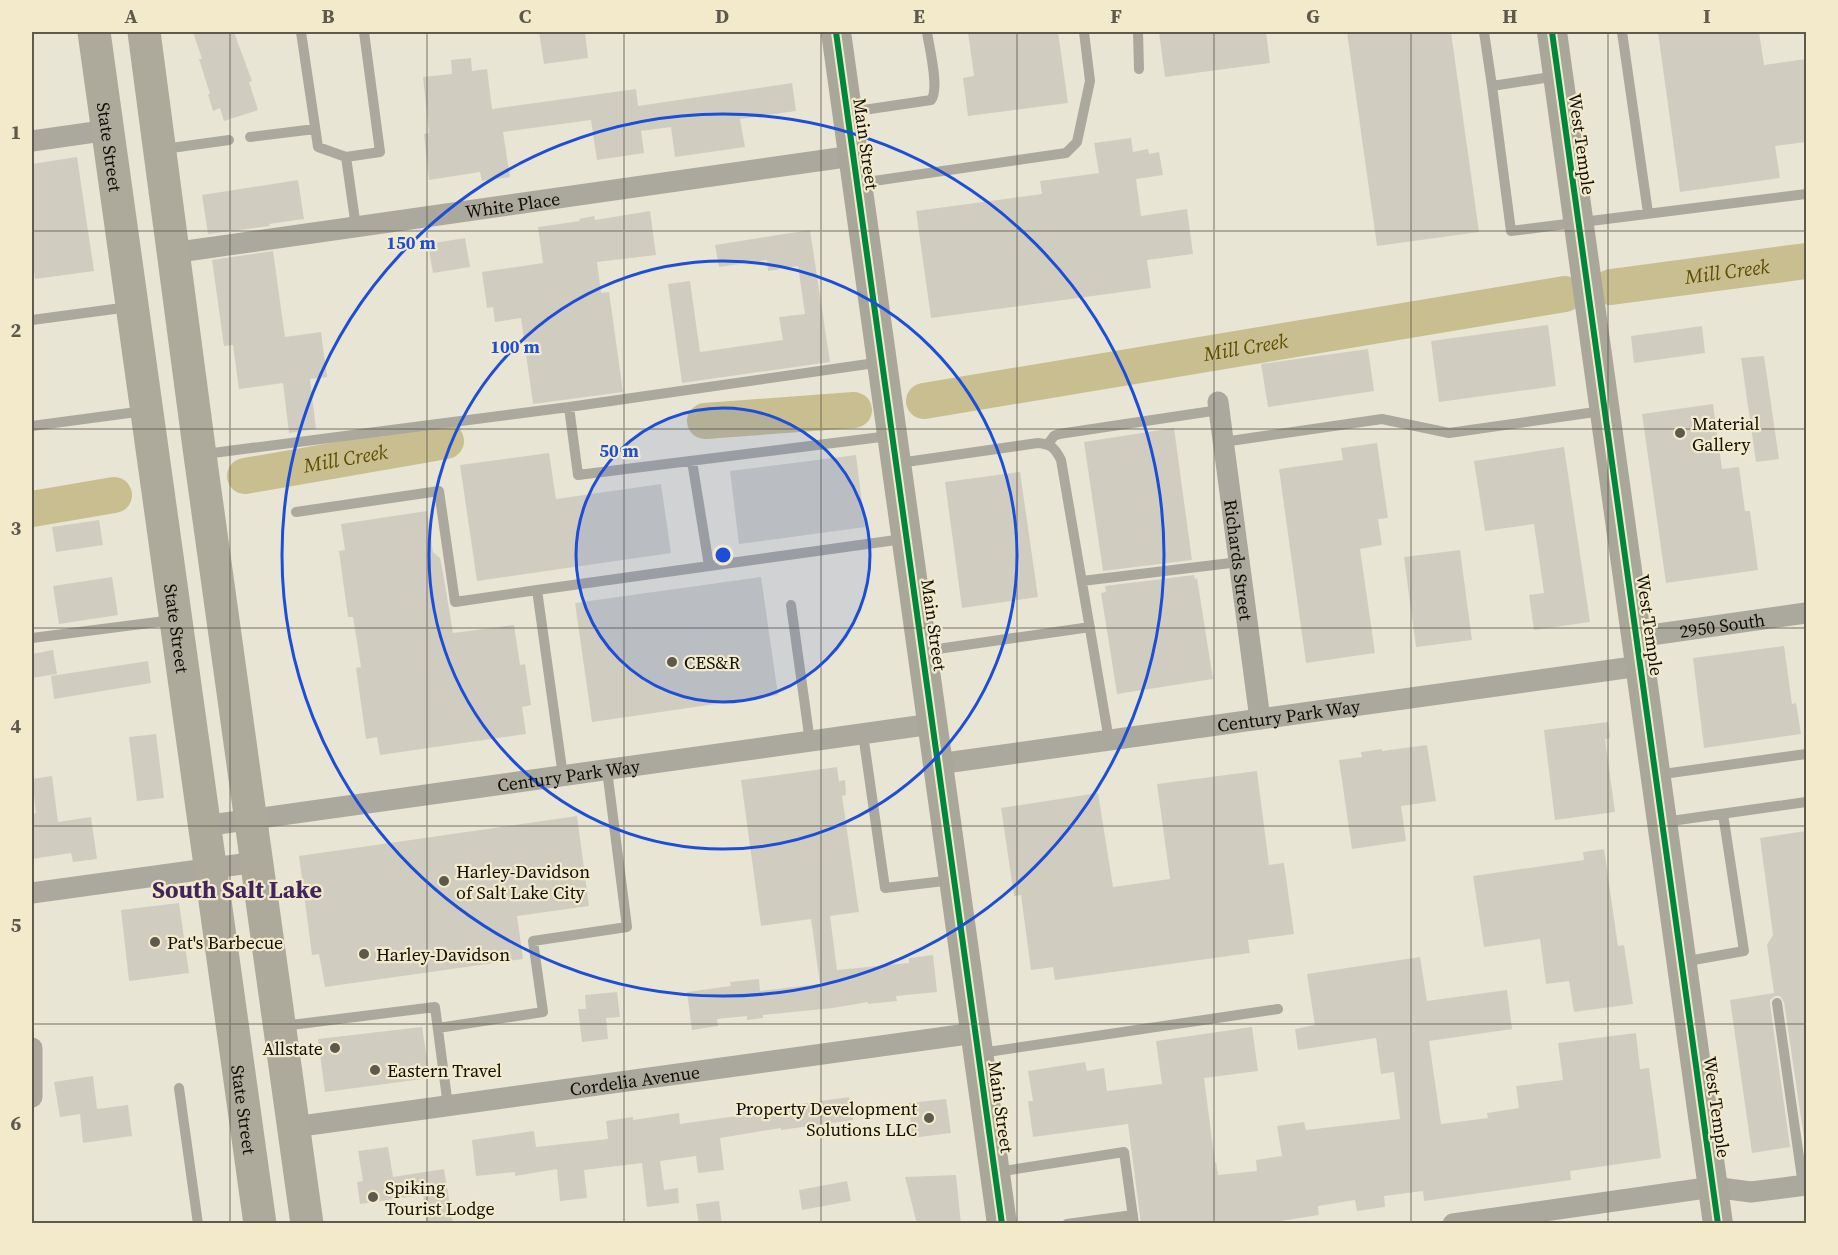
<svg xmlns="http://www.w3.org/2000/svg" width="1838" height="1255" font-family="'Source Serif 4',serif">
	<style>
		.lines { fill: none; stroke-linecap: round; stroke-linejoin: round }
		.river { stroke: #c9be8f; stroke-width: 36 }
		.building { fill: #d0cdc0 }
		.lane { stroke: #aba99d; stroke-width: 10 }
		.street { stroke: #aba99d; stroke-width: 21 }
		.secondary { stroke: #a9a799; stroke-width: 30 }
		.primary { stroke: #adaa9c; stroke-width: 33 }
		.cycleway-casing { stroke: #f2eacb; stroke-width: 10 }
		.cycleway { stroke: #00873e; stroke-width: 6 }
		.grid { fill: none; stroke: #5d594d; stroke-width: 1.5; stroke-opacity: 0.55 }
		.ring { fill: none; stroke: #1d4ed8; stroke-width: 3 }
		.poi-dot { fill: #5d594d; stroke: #f2eacb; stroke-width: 2 }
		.labels { text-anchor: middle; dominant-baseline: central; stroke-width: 4.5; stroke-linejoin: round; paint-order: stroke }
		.street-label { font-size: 18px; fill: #110e05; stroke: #f2eacb }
		.poi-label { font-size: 18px; fill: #110e05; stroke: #f2eacb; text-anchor: start }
		.water-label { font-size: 20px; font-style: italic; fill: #5d4e01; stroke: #f2eacb }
		.district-label { font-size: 24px; font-weight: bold; fill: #41245d; stroke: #f2eacb }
		.centre { fill: #1d4ed8; stroke: #f2eacb; stroke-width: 3 }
		.ring-label { font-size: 18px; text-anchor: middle; font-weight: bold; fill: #1d4ed8; stroke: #f2eacb; stroke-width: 4.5; stroke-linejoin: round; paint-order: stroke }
		.neatline { fill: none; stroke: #5d594d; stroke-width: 2 }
		.grid-label { font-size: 20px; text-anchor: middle; font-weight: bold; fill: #5d594d }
	</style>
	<rect width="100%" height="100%" fill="#e9e5d4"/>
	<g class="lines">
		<g class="river">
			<path id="s1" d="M 1611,287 L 1806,261"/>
			<path id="s2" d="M 924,401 L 1565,294"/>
			<path d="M 705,421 L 854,410"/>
			<path id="s3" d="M 245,476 L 446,441"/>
			<path d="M 32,509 L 114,495"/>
		</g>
	</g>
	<path class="building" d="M 193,32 L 234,32 L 252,81 L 249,82 L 258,110 L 224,121 L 220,108 L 213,111 L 208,94 L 210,94 L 199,59 L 202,59 Z
		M 539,32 L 585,32 L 588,58 L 544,64 Z
		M 968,32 L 1058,32 L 1068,103 L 968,116 L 963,78 L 974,76 Z
		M 1159,32 L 1266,32 L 1270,63 L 1165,77 Z
		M 1347,32 L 1451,32 L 1479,232 L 1377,246 Z
		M 1658,32 L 1759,32 L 1764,65 L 1806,59 L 1806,142 L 1775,146 L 1780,178 L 1680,192 Z
		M 471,58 L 472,71 L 487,69 L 492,109 L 636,89 L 638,106 L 792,83 L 796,111 L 740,119 L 745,147 L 675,157 L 671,127 L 641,131 L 644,153 L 597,160 L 591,120 L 503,132 L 510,177 L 482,181 L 480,172 L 429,180 L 424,134 L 429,133 L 423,77 L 452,74 L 451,60 Z
		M 1131,138 L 1133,152 L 1148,149 L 1149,154 L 1159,152 L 1163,175 L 1136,179 L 1141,216 L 1187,209 L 1193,254 L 1147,260 L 1151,288 L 931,318 L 916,211 L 1042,194 L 1040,181 L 1099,173 L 1094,143 Z
		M 77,157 L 94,271 L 35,279 L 32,258 L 32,164 Z
		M 298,180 L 304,219 L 269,224 L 270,226 L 208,234 L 202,195 Z
		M 650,211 L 656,255 L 597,262 L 601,293 L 609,292 L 623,392 L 533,404 L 521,318 L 495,322 L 493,307 L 487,308 L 482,272 L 543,263 L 538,227 L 580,221 L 579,219 L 594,216 L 595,220 Z
		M 810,230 L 830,362 L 682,383 L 668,284 L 690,281 L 700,352 L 783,340 L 779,317 L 805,314 L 798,266 L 768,271 L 767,260 L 719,267 L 715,245 Z
		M 465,238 L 470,267 L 433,273 L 428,244 Z
		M 273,251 L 285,337 L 321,332 L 327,377 L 310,379 L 316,429 L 289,433 L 283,383 L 239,389 L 233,345 L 224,346 L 212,260 Z
		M 1548,325 L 1556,386 L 1439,402 L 1431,341 Z
		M 1702,326 L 1705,353 L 1634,363 L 1631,336 Z
		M 1368,349 L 1374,391 L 1268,407 L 1261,364 Z
		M 1764,356 L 1779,459 L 1756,462 L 1741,358 Z
		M 1713,404 L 1722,469 L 1739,467 L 1745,511 L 1750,511 L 1758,570 L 1666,583 L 1642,414 Z
		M 1174,428 L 1192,560 L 1103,571 L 1084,442 Z
		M 1377,443 L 1388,518 L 1378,519 L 1382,545 L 1360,549 L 1375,653 L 1306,663 L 1279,469 L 1343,460 L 1341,448 Z
		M 1564,447 L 1590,622 L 1534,630 L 1529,595 L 1544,593 L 1534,524 L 1485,531 L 1474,461 Z
		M 549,453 L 556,499 L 661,484 L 671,553 L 477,581 L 460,465 Z
		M 856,455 L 865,527 L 739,544 L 730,471 Z
		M 1020,472 L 1038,597 L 962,608 L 945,482 Z
		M 427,511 L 433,552 L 440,558 L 443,573 L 453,633 L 514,625 L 520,665 L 525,664 L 531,705 L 522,707 L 526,734 L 380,755 L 377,737 L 366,739 L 356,668 L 361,667 L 353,617 L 348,617 L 339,551 L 345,550 L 341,524 Z
		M 99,520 L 103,545 L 56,552 L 52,527 Z
		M 1460,550 L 1472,640 L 1416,647 L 1404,557 Z
		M 1194,575 L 1195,579 L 1197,578 L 1213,679 L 1117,694 L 1101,593 L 1106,592 L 1105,586 Z
		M 112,577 L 118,615 L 59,624 L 53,586 Z
		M 761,577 L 778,695 L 592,722 L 575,603 Z
		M 1784,646 L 1792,704 L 1796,703 L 1801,734 L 1704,748 L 1693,658 Z
		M 53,650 L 57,674 L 32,678 L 32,654 Z
		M 148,661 L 151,683 L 54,699 L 51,676 Z
		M 1608,722 L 1610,738 L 1605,739 L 1615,812 L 1555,820 L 1544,730 Z
		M 156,734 L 164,798 L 137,801 L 129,737 Z
		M 1427,745 L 1436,801 L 1401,806 L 1406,841 L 1352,849 L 1339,760 L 1362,757 L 1361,752 L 1382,749 L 1382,751 Z
		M 837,767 L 839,781 L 845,780 L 846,795 L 842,796 L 859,912 L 830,916 L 837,970 L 909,963 L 909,958 L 933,955 L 937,992 L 896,996 L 897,1001 L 868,1004 L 868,1002 L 833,1008 L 763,1015 L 763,1018 L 747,1020 L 747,1016 L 717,1019 L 718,1026 L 692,1030 L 687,992 L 731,986 L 730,982 L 759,979 L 760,991 L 820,984 L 811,919 L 761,926 L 741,780 Z
		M 1257,771 L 1269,865 L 1284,863 L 1294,934 L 1248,940 L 1250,953 L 1055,980 L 1053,967 L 1031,970 L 1021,895 L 1014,896 L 1001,808 L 1098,793 L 1113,887 L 1170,879 L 1157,784 Z
		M 52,776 L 58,822 L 91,817 L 97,859 L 73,862 L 71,853 L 32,859 L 32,814 L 36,813 L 32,779 Z
		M 577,816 L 589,906 L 517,916 L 523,959 L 325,987 L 319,954 L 312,955 L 299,856 Z
		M 1806,831 L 1806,1145 L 1805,1145 L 1784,1002 L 1780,996 L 1775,996 L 1770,1000 L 1770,1004 L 1790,1147 L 1752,1153 L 1730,1000 L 1774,993 L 1767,945 L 1773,935 L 1760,838 Z
		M 1604,849 L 1618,946 L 1624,945 L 1633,1004 L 1574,1012 L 1569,981 L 1546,984 L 1540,939 L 1484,947 L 1473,876 L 1584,860 L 1583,852 Z
		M 179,903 L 189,973 L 129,981 L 121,910 Z
		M 1420,957 L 1427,1001 L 1507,990 L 1512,1029 L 1429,1041 L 1441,1124 L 1488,1118 L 1487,1113 L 1519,1108 L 1516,1086 L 1563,1080 L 1558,1043 L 1636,1033 L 1640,1069 L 1649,1068 L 1661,1158 L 1570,1171 L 1571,1180 L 1424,1201 L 1423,1191 L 1384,1196 L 1385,1207 L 1357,1211 L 1355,1200 L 1318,1206 L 1319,1215 L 1261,1224 L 1141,1224 L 1128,1124 L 1033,1137 L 1028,1101 L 1033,1101 L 1028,1071 L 1085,1062 L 1087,1071 L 1104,1068 L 1107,1091 L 1162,1084 L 1156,1041 L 1252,1027 L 1258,1071 L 1204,1078 L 1215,1163 L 1216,1162 L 1218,1175 L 1257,1171 L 1256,1160 L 1282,1156 L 1277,1126 L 1304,1122 L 1306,1130 L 1400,1119 L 1394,1072 L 1381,1074 L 1376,1038 L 1298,1050 L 1295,1029 L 1315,1025 L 1307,974 Z
		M 617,992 L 620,1017 L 606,1018 L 608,1039 L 582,1042 L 578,1009 L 586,1009 L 585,995 Z
		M 422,1027 L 430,1078 L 325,1092 L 318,1039 Z
		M 93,1076 L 97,1109 L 128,1105 L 132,1136 L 83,1143 L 80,1114 L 60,1117 L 54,1082 Z
		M 849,1097 L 853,1120 L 781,1130 L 781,1128 L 720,1138 L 724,1170 L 698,1173 L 696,1156 L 660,1161 L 664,1190 L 678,1188 L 679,1203 L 647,1207 L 642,1163 L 584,1170 L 587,1198 L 560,1201 L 557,1169 L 515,1176 L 515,1172 L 476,1176 L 472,1140 L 534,1131 L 536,1147 L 608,1139 L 606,1121 L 633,1117 L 633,1120 L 679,1113 L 680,1124 L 737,1116 L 737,1112 L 764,1108 L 764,1109 Z
		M 946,1099 L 951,1133 L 912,1138 L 909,1103 Z
		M 388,1147 L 393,1177 L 444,1169 L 453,1224 L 427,1224 L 423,1195 L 360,1204 L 357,1182 L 363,1181 L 358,1151 Z
		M 956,1175 L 961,1224 L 917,1224 L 905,1177 Z
		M 847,1181 L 851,1201 L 802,1210 L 799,1190 Z
		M 719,1201 L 722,1224 L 699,1224 L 696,1204 Z"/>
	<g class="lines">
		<path class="lane" d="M 301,32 L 318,147 L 346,157
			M 1138,32 L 1139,69
			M 1484,32 L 1492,86 L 1557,76
			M 1622,32 L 1648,213
			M 1492,86 L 1511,231 L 1806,194
			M 850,112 L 931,100 C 940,89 929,47 927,32
			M 250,137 L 315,129
			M 164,149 L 229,140
			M 860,183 L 1066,153 L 1077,142 L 1090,81 L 1084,32
			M 356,227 L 346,157 L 380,152 L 364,32
			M 32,320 L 129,307
			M 569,407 L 578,475 L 889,436
			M 32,426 L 144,411
			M 1223,442 L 1382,419 L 1449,433 L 1602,411
			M 1048,444 L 1054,436 L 1059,434 L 1219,410
			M 205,454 L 569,407 L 882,362
			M 692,461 L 709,566
			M 899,463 L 1038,443 C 1051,444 1055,448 1061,460 L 1109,740
			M 296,512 L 439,491 L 455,602 L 537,590
			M 1082,581 L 1239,562
			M 791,605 L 810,742
			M 32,638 L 173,620
			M 924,651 L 1090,627
			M 863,734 L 885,888 L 953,880
			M 1656,775 L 1806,754
			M 563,776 L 537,590 L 903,539
			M 1664,822 L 1806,802
			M 1682,962 L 1744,951 L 1723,814
			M 1777,1003 L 1803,1185
			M 283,1026 L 435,1007 L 448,1106
			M 438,1028 L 543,1012 L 533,941 L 627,927 L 607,770
			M 981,1053 L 1278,1009
			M 179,1088 L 198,1224
			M 997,1172 L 1124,1152 L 1134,1224
			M 1067,1224 L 1133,1215"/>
		<g class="street">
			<path d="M 32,141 L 109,130"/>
			<path id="s4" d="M 172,253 L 853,156"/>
			<path id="s5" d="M 1218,402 L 1260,719"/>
			<path id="s6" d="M 1637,637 L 1806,613"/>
			<path id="s7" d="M 938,764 L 1640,666"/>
			<path id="s8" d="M 204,826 L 932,724"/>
			<path d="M 32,893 L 257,862"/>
			<path d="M 32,1048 L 32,1097"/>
			<path id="s9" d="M 294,1127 L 975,1033"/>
			<path d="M 1453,1224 L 1713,1187 L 1751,1192 L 1806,1185"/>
		</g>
		<path class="secondary" d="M 836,32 L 1002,1224
			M 1552,32 L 1718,1224"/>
		<g class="primary">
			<path id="s10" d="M 94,32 L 260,1224"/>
			<path d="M 144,32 L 200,455 L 307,1224"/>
		</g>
		<defs>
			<path id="cycleway" d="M 836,32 L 1002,1224
				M 1552,32 L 1718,1224"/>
		</defs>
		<use href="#cycleway" class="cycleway-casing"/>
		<use href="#cycleway" class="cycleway"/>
	</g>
	<path class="grid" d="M 230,32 L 230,1224M 427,32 L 427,1224M 624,32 L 624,1224M 821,32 L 821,1224M 1017,32 L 1017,1224M 1214,32 L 1214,1224M 1411,32 L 1411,1224M 1608,32 L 1608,1224M 32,231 L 1806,231M 32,429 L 1806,429M 32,628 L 1806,628M 32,826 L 1806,826M 32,1024 L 1806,1024"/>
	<circle cx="723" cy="555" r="147" fill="#1d4ed8" fill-opacity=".12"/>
	<g class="ring">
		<circle cx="723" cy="555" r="147"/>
		<circle cx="723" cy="555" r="294"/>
		<circle cx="723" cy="555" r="441"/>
	</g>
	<g class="poi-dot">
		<circle cx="1680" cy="433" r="6"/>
		<circle cx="672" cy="662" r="6"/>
		<circle cx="444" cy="881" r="6"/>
		<circle cx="155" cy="942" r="6"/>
		<circle cx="364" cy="954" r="6"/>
		<circle cx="335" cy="1048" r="6"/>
		<circle cx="375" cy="1070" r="6"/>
		<circle cx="929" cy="1118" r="6"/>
		<circle cx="373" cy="1197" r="6"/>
	</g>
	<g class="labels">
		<g class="street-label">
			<text transform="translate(866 144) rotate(82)">Main Street</text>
			<text transform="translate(1582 144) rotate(82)">West Temple</text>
			<text stroke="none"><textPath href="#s10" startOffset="116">State Street</textPath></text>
			<text stroke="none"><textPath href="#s4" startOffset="344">White Place</textPath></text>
			<text stroke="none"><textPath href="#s5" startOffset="159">Richards Street</textPath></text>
			<text transform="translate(934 625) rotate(82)">Main Street</text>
			<text transform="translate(1650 625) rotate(82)">West Temple</text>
			<text stroke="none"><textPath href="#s6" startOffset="86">2950 South</textPath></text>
			<text stroke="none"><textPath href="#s10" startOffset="602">State Street</textPath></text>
			<text stroke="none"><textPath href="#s7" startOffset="354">Century Park Way</textPath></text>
			<text stroke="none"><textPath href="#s8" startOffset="368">Century Park Way</textPath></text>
			<text stroke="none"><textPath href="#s9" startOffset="344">Cordelia Avenue</textPath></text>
			<text transform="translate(1001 1107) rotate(82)">Main Street</text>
			<text transform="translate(1717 1107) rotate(82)">West Temple</text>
			<text stroke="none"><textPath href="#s10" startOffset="1088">State Street</textPath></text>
		</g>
		<g class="poi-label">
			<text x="1692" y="423">Material<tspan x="1692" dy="21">Gallery</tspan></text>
			<text x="684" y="662">CES&amp;R</text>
			<text x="456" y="871">Harley-Davidson<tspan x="456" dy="21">of Salt Lake City</tspan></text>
			<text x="167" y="942">Pat's Barbecue</text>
			<text x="376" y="954">Harley-Davidson</text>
			<text x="323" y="1048" text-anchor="end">Allstate</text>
			<text x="387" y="1070">Eastern Travel</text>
			<text x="917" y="1108" text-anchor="end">Property Development<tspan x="917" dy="21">Solutions LLC</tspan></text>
			<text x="385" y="1187">Spiking<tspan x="385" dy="21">Tourist Lodge</tspan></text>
		</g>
		<g class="water-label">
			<text stroke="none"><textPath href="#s1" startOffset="117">Mill Creek</textPath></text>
			<text stroke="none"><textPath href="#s2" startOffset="326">Mill Creek</textPath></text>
			<text stroke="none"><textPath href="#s3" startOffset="102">Mill Creek</textPath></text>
		</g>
		<g class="district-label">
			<text x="237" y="889">South Salt Lake</text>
		</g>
	</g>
	<circle cx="723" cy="555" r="9" class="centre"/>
	<g class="ring-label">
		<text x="411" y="249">150 m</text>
		<text x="515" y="353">100 m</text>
		<text x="619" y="457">50 m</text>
	</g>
	<rect width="1838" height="1255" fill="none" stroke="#f2eacb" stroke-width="66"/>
	<rect x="33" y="33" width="1772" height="1189" class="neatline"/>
	<g class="grid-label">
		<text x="131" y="23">A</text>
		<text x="328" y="23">B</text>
		<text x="525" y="23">C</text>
		<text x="722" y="23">D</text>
		<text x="919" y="23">E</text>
		<text x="1116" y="23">F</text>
		<text x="1313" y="23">G</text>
		<text x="1510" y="23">H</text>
		<text x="1707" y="23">I</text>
		<text x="16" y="139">1</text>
		<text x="16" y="337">2</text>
		<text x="16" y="535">3</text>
		<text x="16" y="733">4</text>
		<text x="16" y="932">5</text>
		<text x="16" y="1130">6</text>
	</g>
</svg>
